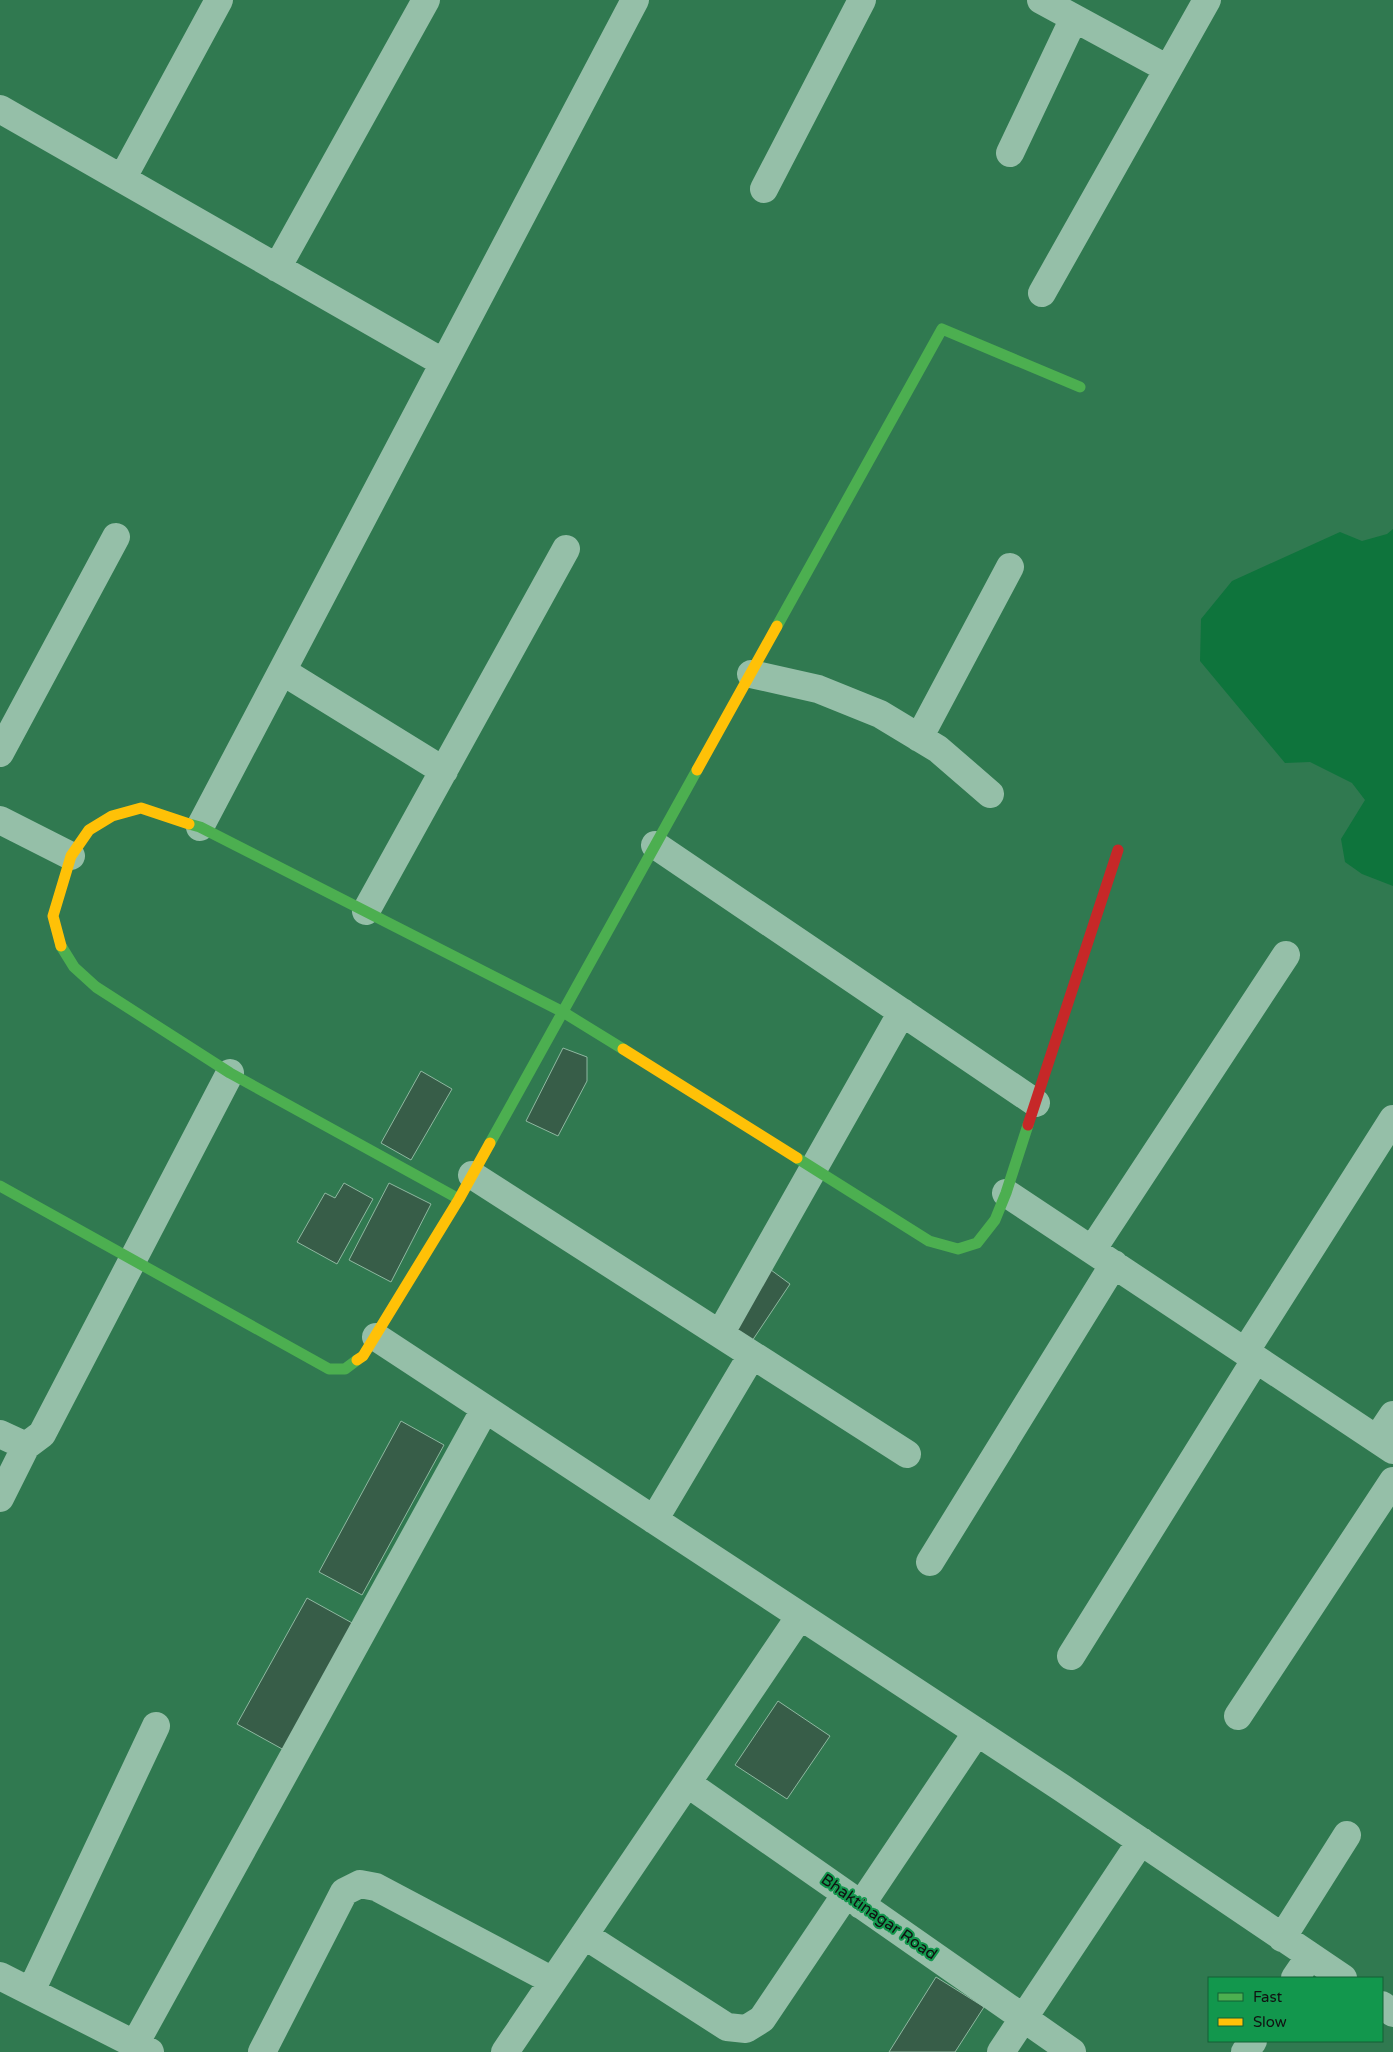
<svg xmlns="http://www.w3.org/2000/svg" width="1393" height="2052" font-family="'Varela Round',sans-serif">
	<style>
		.water { fill: #0e743c }
		.building { fill: #375d48; stroke: #8eb8a0 }
		.lines { fill: none; stroke-linecap: round; stroke-linejoin: round }
		.street { stroke: #95bfa8; stroke-width: 28 }
		.fast { stroke: #4caf50; stroke-width: 11 }
		.slow { stroke: #ffc107; stroke-width: 11 }
		.jam { stroke: #c62828; stroke-width: 11 }
		.labels { text-anchor: middle; dominant-baseline: central; stroke-width: 4; stroke-linejoin: round; paint-order: stroke }
		.street-label { font-size: 16px; fill: #111; stroke: #12974d }
	</style>
	<rect width="100%" height="100%" fill="#307950"/>
	<path class="water" d="M 1393,529 L 1393,886 L 1362,874 L 1345,862 L 1341,839 L 1365,800 L 1352,783 L 1310,762 L 1285,763 L 1200,661 L 1201,619 L 1232,581 L 1340,532 L 1362,541 L 1387,534 Z"/>
	<path class="building" d="M 563,1048 L 587,1057 L 587,1081 L 558,1136 L 526,1121 Z
		M 421,1071 L 452,1089 L 411,1160 L 381,1143 Z
		M 344,1183 L 373,1199 L 337,1264 L 297,1242 L 325,1193 L 335,1198 Z
		M 389,1183 L 431,1204 L 391,1282 L 349,1260 Z
		M 771,1270 L 790,1284 L 752,1341 L 728,1327 Z
		M 401,1421 L 444,1445 L 362,1595 L 319,1572 Z
		M 307,1598 L 354,1624 L 284,1750 L 237,1724 Z
		M 778,1701 L 830,1736 L 787,1799 L 735,1765 Z
		M 936,1977 L 984,2007 L 955,2052 L 889,2052 Z"/>
	<g class="lines">
		<path class="street" d="M 1041,0 L 1168,69
			M 0,109 L 444,363
			M 1010,153 L 1074,18
			M 122,179 L 219,0
			M 764,189 L 862,0
			M 277,268 L 426,0
			M 1042,293 L 1207,0
			M 282,671 L 444,771
			M 751,674 L 818,689 L 880,714 L 938,749 L 990,794
			M 919,738 L 1010,567
			M 0,753 L 116,537
			M 0,820 L 71,856
			M 200,827 L 635,0
			M 655,845 L 1036,1103
			M 366,911 L 566,549
			M 472,1175 L 907,1454
			M 1006,1193 L 1393,1450
			M 1092,1250 L 1286,955
			M 720,1334 L 902,1012
			M 376,1337 L 1062,1788 L 1343,1978
			M 1245,1352 L 1393,1119
			M 0,1434 L 26,1446 L 42,1434 L 230,1073
			M 1377,1439 L 1393,1415
			M 0,1498 L 26,1446
			M 654,1520 L 752,1355
			M 930,1562 L 1114,1264
			M 1071,1656 L 1256,1359
			M 1238,1716 L 1393,1481
			M 687,1783 L 1072,2052
			M 861,1905 L 977,1732
			M 584,1935 L 727,2027 L 746,2029 L 762,2019 L 846,1894
			M 1282,1938 L 1347,1835
			M 0,1976 L 150,2052
			M 1295,1978 L 1310,1956
			M 31,1991 L 156,1726
			M 1382,2005 L 1393,2013
			M 135,2044 L 485,1409
			M 262,2052 L 344,1892 L 360,1884 L 376,1887 L 553,1981
			M 505,2052 L 800,1616
			M 1001,2052 L 1141,1841
			M 1245,2052 L 1253,2041"/>
		<path class="fast" d="M 777,626 L 942,329 L 1080,387
			M 189,824 L 200,827 L 563,1012 L 623,1049
			M 61,946 L 74,967 L 96,987 L 230,1073 L 459,1199
			M 490,1143 L 697,770
			M 797,1158 L 929,1241 L 958,1249 L 977,1243 L 995,1220 L 1006,1193 L 1028,1125
			M 0,1186 L 329,1369 L 345,1369 L 357,1360"/>
		<path class="slow" d="M 697,770 L 777,626
			M 61,946 L 53,916 L 71,856 L 89,830 L 112,816 L 141,808 L 189,824
			M 623,1049 L 797,1158
			M 357,1360 L 363,1356 L 459,1199 L 490,1143"/>
		<path class="jam" d="M 1028,1125 L 1118,850"/>
	</g>
	<g class="labels">
		<g class="street-label">
			<text transform="translate(879 1917) rotate(35)">Bhaktinagar Road</text>
		</g>
	</g>
	<rect x="1208" y="1977" width="175" height="65" fill="#12974d" stroke="#126135"/>
	<rect x="1218" y="1993" width="25" height="8" fill="#4caf50" stroke="#126135"/>
	<text x="1253" y="2002" font-size="15" fill="#111111">Fast</text>
	<rect x="1218" y="2018" width="25" height="8" fill="#ffc107" stroke="#126135"/>
	<text x="1253" y="2027" font-size="15" fill="#111111">Slow</text>
</svg>
